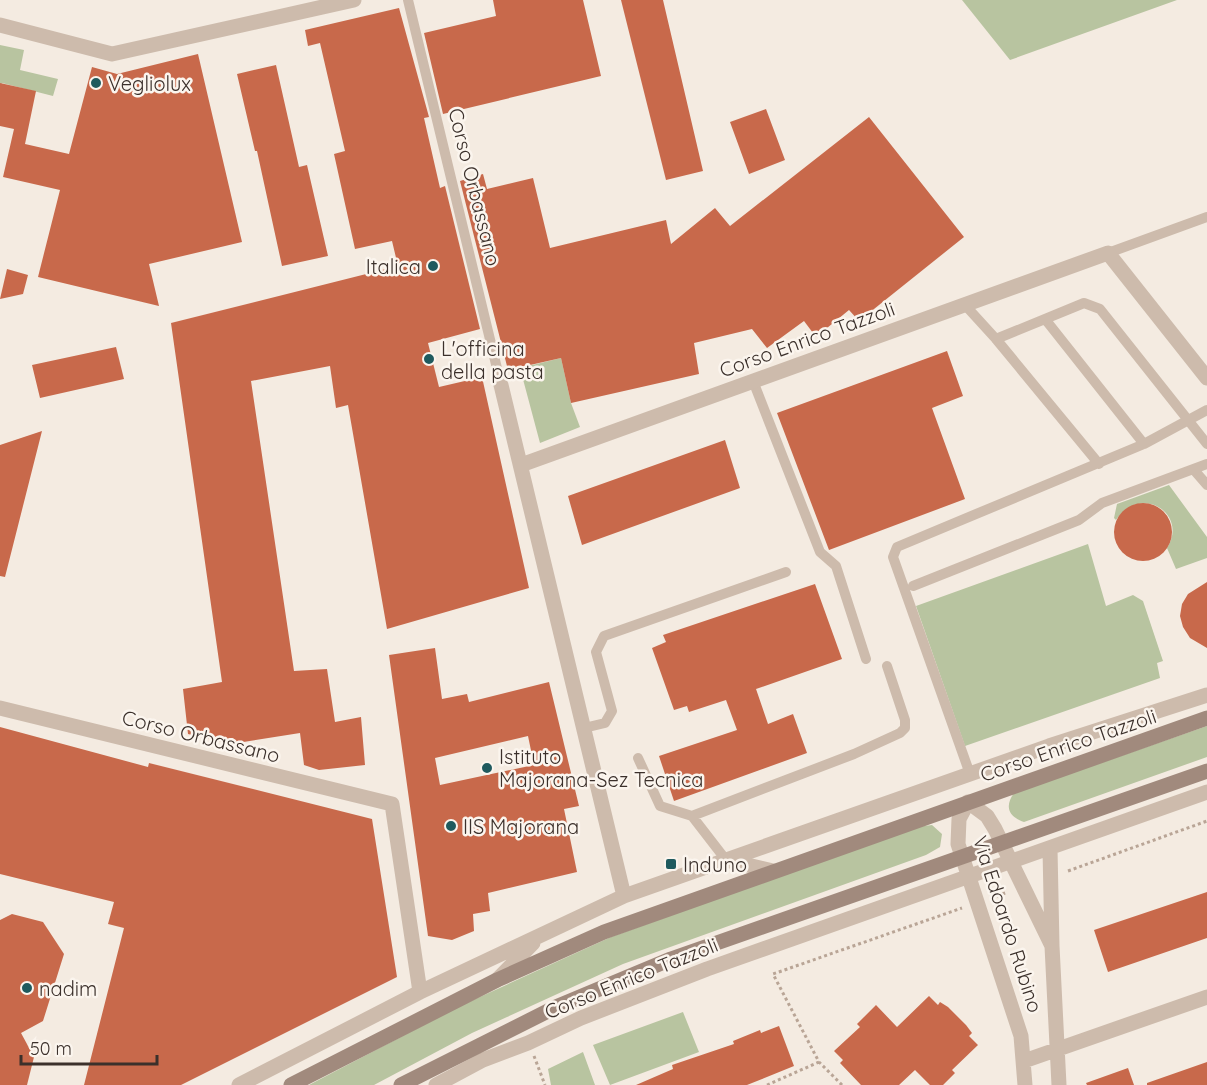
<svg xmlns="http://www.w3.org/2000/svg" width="1207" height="1085" font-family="Quicksand,sans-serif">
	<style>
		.green { fill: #b8c4a0 }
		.building { fill: #c8694b; fill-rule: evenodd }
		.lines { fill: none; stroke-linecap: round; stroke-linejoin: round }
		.path { stroke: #b9a596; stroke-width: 3; stroke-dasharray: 3 3; stroke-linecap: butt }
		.lane { stroke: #cdbbac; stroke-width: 10 }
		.street { stroke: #cdbbac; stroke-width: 15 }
		.secondary { stroke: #a18a7d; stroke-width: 15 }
		.poi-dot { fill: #1f5a5e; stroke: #fbf5ee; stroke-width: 2 }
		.labels { text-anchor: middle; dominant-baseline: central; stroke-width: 5; stroke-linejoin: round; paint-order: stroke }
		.poi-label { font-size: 20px; fill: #3b302b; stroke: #fbf5ee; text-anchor: start }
		.street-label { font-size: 20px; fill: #3b302b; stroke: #fbf5ee }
	</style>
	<rect width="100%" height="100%" fill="#f4ebe1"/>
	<path class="green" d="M 962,0 L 1177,0 L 1010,60 Z
		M 0,45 L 24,50 L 20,70 L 58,79 L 53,96 L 2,83 L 0,88 Z
		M 561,358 L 571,403 L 580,427 L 540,443 L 520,368 Z
		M 1169,485 L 1207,537 L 1207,558 L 1176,569 L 1167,548 C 1189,514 1141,483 1116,520 L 1114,518 L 1117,504 Z
		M 1088,544 L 1106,606 L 1133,595 L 1143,601 L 1163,661 L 1157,663 L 1160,678 L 965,746 L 916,606 Z
		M 1207,726 L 1207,757 L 1024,822 C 1009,817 1004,807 1014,793 Z
		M 932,825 L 942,834 L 940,847 L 926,855 L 623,964 L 472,1033 L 374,1085 L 309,1085 L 458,1007 L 611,937 L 916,827 Z
		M 683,1012 L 699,1052 L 610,1085 L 593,1045 Z
		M 583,1052 L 595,1085 L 551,1085 L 548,1069 Z"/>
	<path class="building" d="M 493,0 L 583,0 L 601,76 L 443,114 L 424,33 L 496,16 Z
		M 621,0 L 663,0 L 703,171 L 666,180 Z
		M 399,8 L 429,117 L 424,118 L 440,188 L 445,186 L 480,329 L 428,343 L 439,387 L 482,377 L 529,588 L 387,629 L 348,405 L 336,408 L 330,366 L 251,381 L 294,671 L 327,669 L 335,722 L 361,717 L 365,765 L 319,770 L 304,765 L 300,733 L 231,744 L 188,734 L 183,689 L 222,682 L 171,323 L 398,266 L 392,241 L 355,249 L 334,154 L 345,151 L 320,43 L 308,46 L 305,30 Z
		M 198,54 L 242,242 L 149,264 L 159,306 L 38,277 L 60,190 L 3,177 L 14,129 L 0,126 L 0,83 L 36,91 L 25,144 L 69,154 L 92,67 L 117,74 Z
		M 276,65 L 299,167 L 307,165 L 328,256 L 282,266 L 257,151 L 255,151 L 237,74 Z
		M 766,109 L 785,160 L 749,174 L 730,122 Z
		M 869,117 L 964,237 L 859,321 L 849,310 L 816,337 L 804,321 L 767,348 L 752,329 L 694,343 L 699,374 L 571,403 L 561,358 L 508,370 L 460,181 L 483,174 L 487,189 L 533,178 L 550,248 L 666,220 L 671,244 L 715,208 L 730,226 Z
		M 7,269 L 28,275 L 23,294 L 0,299 Z
		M 116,347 L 124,379 L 40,398 L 32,365 Z
		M 947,351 L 963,396 L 932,408 L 965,499 L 829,550 L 777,413 Z
		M 42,431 L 5,577 L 0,576 L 0,445 Z
		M 725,440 L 740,488 L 582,545 L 568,496 Z
		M1114 532a29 29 0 1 1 58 0a29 29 0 1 1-58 0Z
		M 1207,582 L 1207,648 L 1190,638 L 1183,627 L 1180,616 L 1182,604 L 1188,594 Z
		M 815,584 L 842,659 L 756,689 L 768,724 L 793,714 L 807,753 L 674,801 L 659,756 L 737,730 L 726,700 L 689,712 L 687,706 L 674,710 L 652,648 L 666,642 L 663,635 Z
		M 435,648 L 442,699 L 467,694 L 469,702 L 549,682 L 579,806 L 564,809 L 577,872 L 488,893 L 490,911 L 473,914 L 474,931 L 452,940 L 428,936 L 389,655 ZM 528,736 L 534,765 L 440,785 L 435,758 Z
		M 0,727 L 148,767 L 149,763 L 372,819 L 397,977 L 181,1085 L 84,1085 L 124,928 L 108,924 L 114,902 L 0,874 Z
		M 1207,892 L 1207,938 L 1108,972 L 1094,930 Z
		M 12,914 L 43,922 L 64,954 L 43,1021 L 21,1033 L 34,1057 L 27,1085 L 0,1085 L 0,920 Z
		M 929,996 L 938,1005 L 940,1002 L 948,1007 L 966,1025 L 972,1033 L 969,1036 L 978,1045 L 952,1070 L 955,1073 L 943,1085 L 930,1085 L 915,1070 L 899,1085 L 861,1085 L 840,1063 L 843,1060 L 834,1051 L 860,1027 L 857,1024 L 876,1005 L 897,1027 Z
		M 779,1026 L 794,1066 L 747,1085 L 636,1085 L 673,1069 L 672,1065 L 734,1044 L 733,1041 L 760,1030 L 761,1033 Z
		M 1207,1062 L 1207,1085 L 1147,1085 L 1147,1083 Z
		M 1128,1068 L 1134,1085 L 1087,1085 L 1086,1083 Z"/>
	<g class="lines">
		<path class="path" d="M 1068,871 L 1207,821
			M 991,898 L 1008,892
			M 534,1056 L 545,1085
			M 767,1085 L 819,1062
			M 842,1085 L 819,1062 L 773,974 L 962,908"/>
		<path class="lane" d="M 408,0 L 501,385
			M 1108,253 L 1207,217
			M 965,305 L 996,339 L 1099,464
			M 1045,319 L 1144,444
			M 996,339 L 1084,303 L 1100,309 L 1207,444
			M 753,381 L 820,552 L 836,566 L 866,659
			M 1194,470 L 1207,485
			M 913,586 L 1079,520 L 1102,503 L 1207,464
			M 584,728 L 605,723 L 612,711 L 596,652 L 604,636 L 786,572
			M 638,758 L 660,806 L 692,816 L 726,860
			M 970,774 L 893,557 L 897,547 L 1144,444 L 1207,410
			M 692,816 L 854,754 L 900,733 L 905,728 L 905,720 L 887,666"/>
		<path class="street" d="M 0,25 L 112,54 L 354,0
			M 501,385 L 624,896
			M 521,465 L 1108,253 L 1207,378
			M 0,708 L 392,804 L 420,992
			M 1050,849 L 1052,946 L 1059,1085
			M 726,860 L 773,871
			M 497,980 L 533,943
			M 1024,1061 L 1207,997
			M 239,1085 L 420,992 L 624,896 L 1049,746 L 1207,695
			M 436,1085 L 483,1060 L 528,1043 L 581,1018 L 707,969 L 1207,792
			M 1025,1085 L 1021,1036 L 958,844 L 959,819 L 968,802 L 987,816 L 995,829 L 1052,946"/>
		<path class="secondary" d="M 291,1085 L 497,980 L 604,932 L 1207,718
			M 401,1085 L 556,1007 L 671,959 L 1207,771"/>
	</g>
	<g class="poi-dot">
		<circle cx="96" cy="83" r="6"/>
		<circle cx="433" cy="266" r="6"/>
		<circle cx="429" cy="359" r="6"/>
		<circle cx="487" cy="768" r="6"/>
		<circle cx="451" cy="826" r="6"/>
		<rect x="665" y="858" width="12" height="12" rx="3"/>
		<circle cx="27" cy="988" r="6"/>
	</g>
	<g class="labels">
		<g class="poi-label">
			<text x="108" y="83">Vegliolux</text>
			<text x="421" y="266" text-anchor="end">Italica</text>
			<text x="441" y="348">L'officina<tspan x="441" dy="23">della pasta</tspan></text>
			<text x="499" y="756">Istituto<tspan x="499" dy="23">Majorana-Sez Tecnica</tspan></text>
			<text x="463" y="826">IIS Majorana</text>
			<text x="683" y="864">Induno</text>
			<text x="39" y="988">nadim</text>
		</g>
		<g class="street-label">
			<text transform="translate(475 187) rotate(76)">Corso Orbassano</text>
			<text transform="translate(807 339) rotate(-20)">Corso Enrico Tazzoli</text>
			<text transform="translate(201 736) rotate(14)">Corso Orbassano</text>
			<text transform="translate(1068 745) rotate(-19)">Corso Enrico Tazzoli</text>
			<text transform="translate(1008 924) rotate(72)">Via Edoardo Rubino</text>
			<text transform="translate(631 978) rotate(-22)">Corso Enrico Tazzoli</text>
		</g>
	</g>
	<path d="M21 1055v9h136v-9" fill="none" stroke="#3b302b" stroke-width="3"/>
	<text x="30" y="1055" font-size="18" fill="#3b302b" stroke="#fbf5ee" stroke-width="4.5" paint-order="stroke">50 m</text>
</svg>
